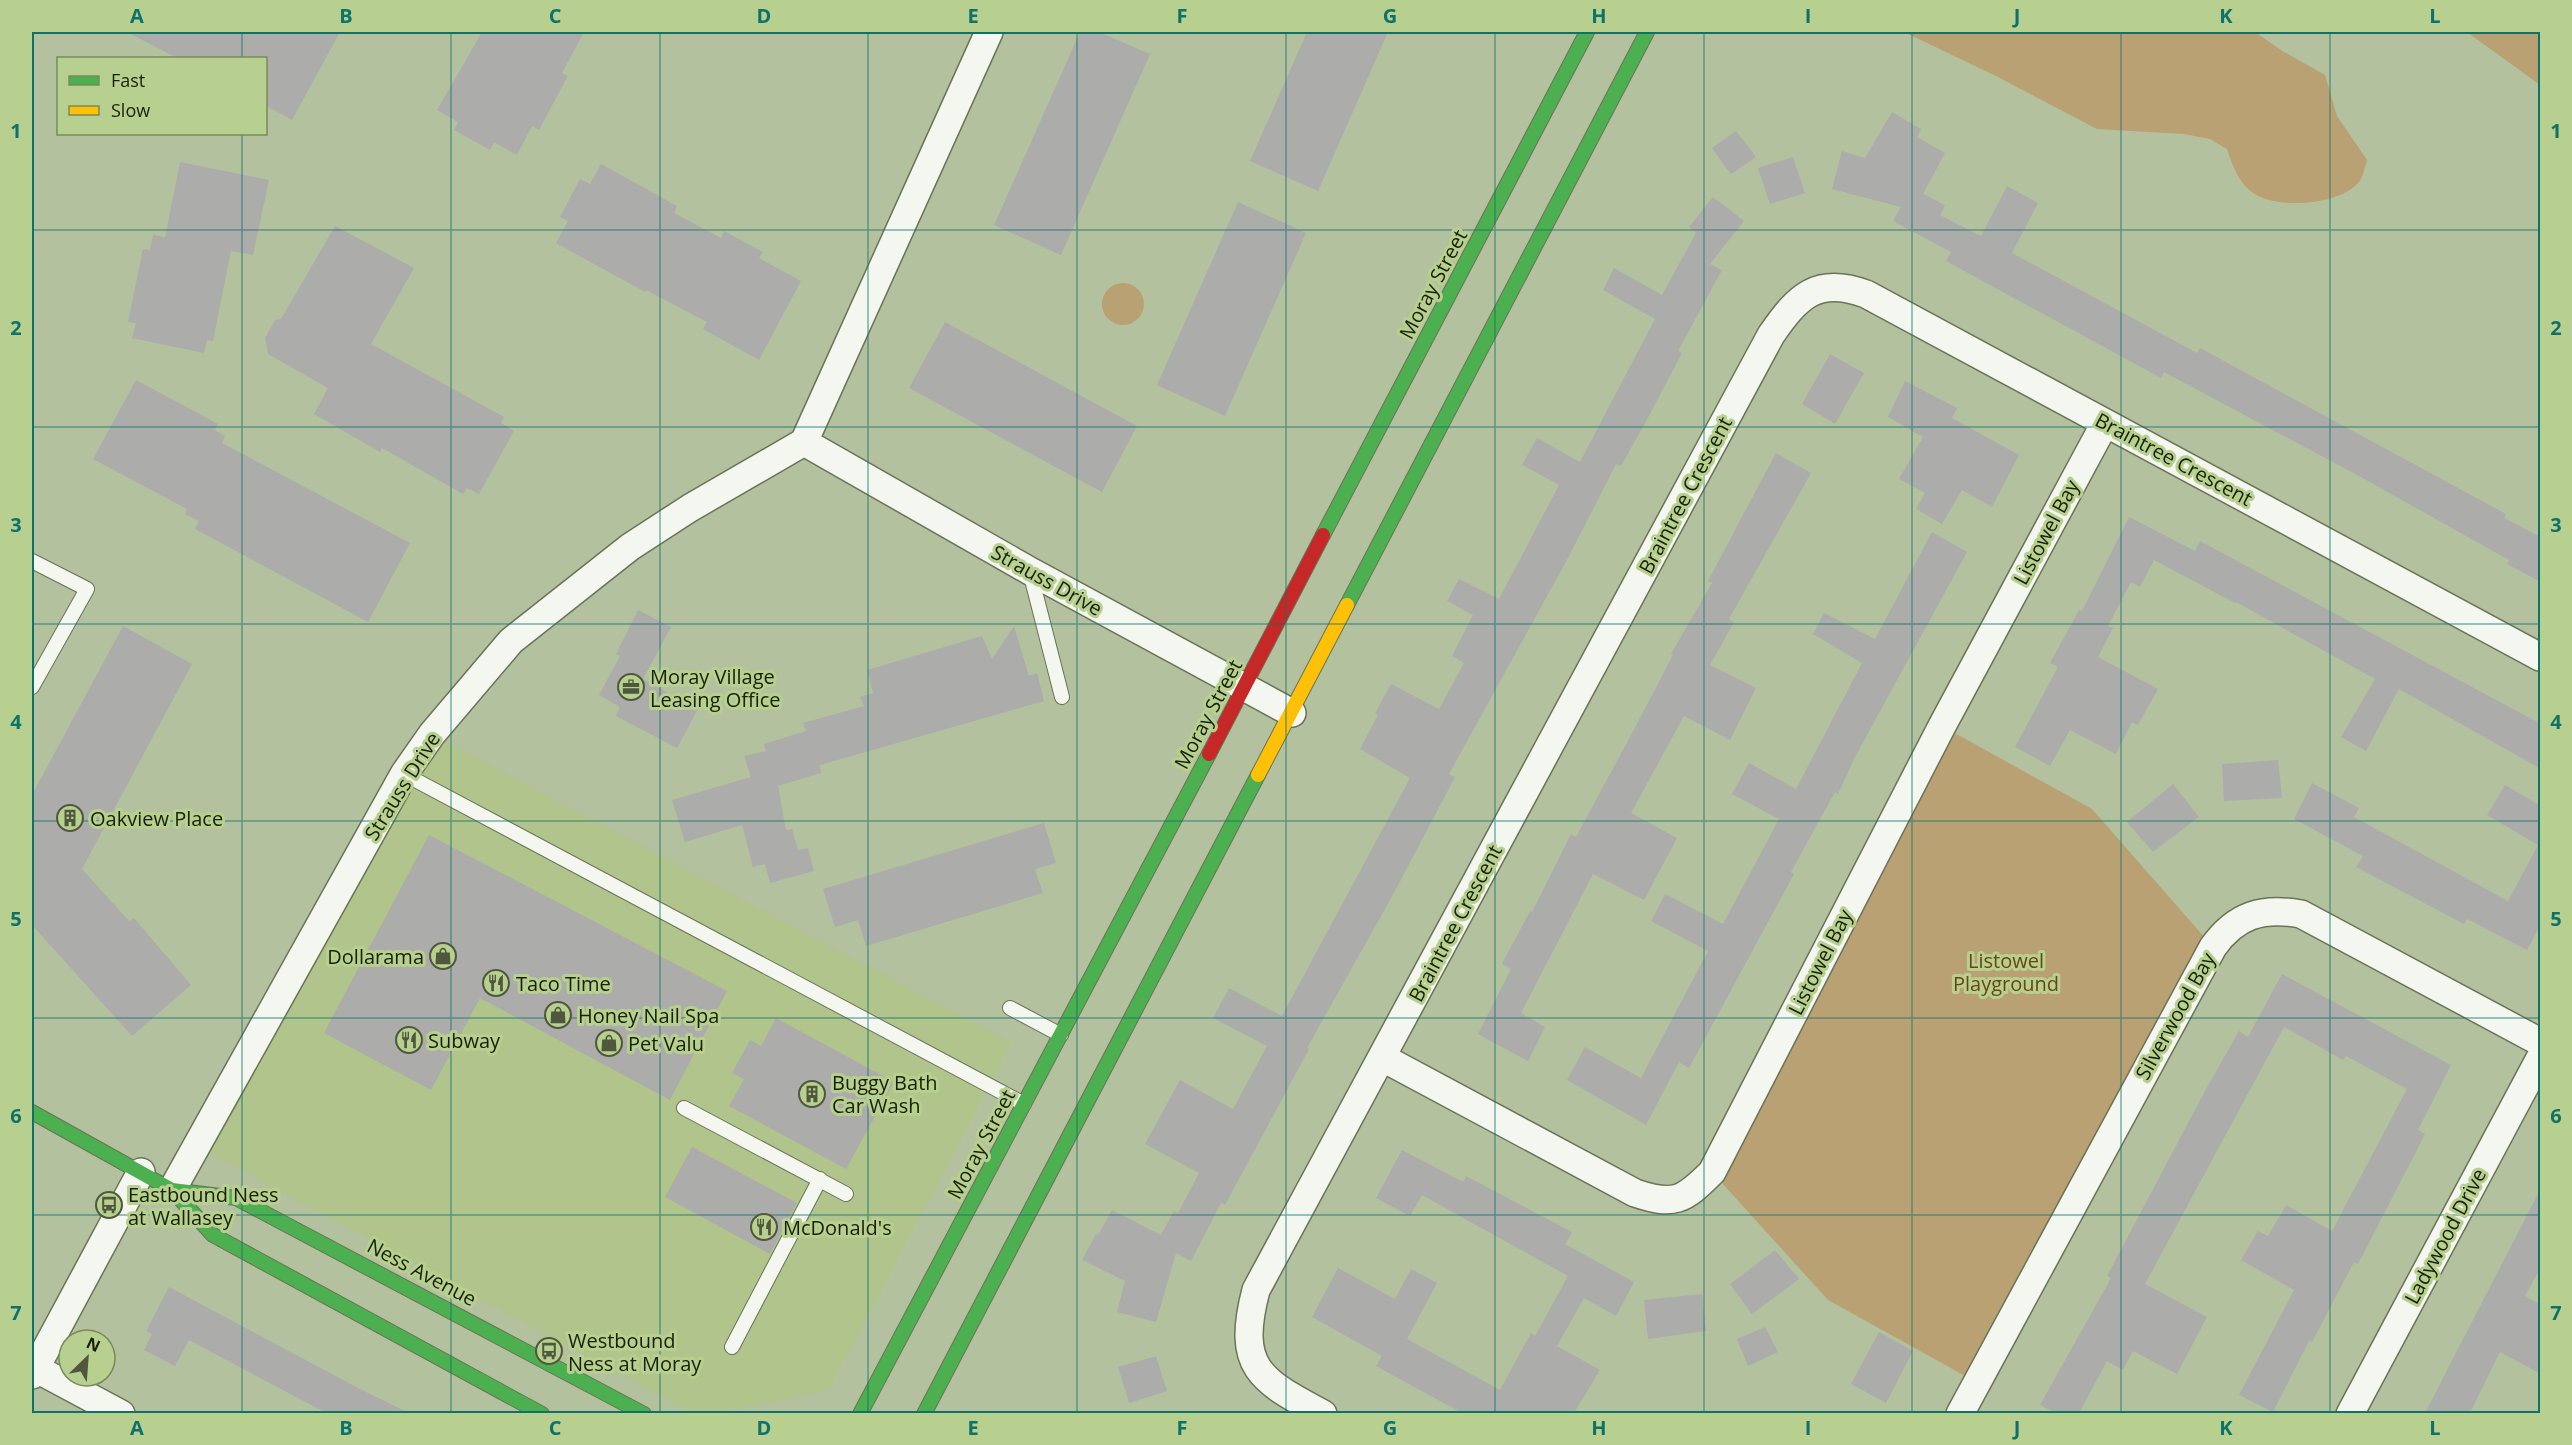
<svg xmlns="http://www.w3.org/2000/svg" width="2572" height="1445" font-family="'Open Sans',sans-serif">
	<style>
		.built { fill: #b0c48c }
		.green { fill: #b9a173 }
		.building { fill: #acacaa }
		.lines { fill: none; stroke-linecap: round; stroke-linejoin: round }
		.lane-casing { stroke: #6a7356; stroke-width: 16 }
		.street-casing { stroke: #6a7356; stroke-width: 30 }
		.fast-casing { stroke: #6a7356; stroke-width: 16 }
		.slow-casing { stroke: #6a7356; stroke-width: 16 }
		.jam-casing { stroke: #6a7356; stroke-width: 16 }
		.lane { stroke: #f4f6f0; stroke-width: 14 }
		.street { stroke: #f4f6f0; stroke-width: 27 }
		.fast { stroke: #4caf50; stroke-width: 14 }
		.slow { stroke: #ffc107; stroke-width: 14 }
		.jam { stroke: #c62828; stroke-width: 14 }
		.grid { fill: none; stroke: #0f7269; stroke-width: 1.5; stroke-opacity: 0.55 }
		.labels { text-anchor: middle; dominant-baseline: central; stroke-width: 6; stroke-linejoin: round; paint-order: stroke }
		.street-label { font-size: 20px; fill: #182007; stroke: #b8d08f }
		.poi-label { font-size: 20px; fill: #182007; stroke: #b8d08f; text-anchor: start }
		.park-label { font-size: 20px; fill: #6c4315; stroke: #b8d08f }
		.neatline { fill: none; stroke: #0f7269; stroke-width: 2 }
		.grid-label { font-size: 20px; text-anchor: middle; font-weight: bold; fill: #0f7269 }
	</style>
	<rect width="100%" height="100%" fill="#b4c19e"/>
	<path class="built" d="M 432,734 L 1012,1043 L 829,1390 L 717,1413 L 691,1413 L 197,1146 Z"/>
	<path class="green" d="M 1904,32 L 2255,32 L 2284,52 L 2325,75 L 2337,116 L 2367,160 C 2365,167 2363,177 2359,182 C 2340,205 2278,210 2253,193 C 2239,183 2232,165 2227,149 L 2210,139 L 2184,134 L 2097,129 L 1996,76 Z
		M 2467,32 L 2540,32 L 2540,85 Z
		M1102 304a21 21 0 1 1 42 0a21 21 0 1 1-42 0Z
		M 1942,726 L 2092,809 L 2213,947 L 1976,1382 L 1828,1300 L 1712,1172 Z"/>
	<path class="building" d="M 127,32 L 340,32 L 292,120 L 266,106 L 266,58 L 177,58 Z
		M 482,32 L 584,32 L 562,73 L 568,76 L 555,100 L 539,130 L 532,126 L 517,155 L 494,142 L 490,150 L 454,130 L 458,122 L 437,110 Z
		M 1080,32 L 1099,32 L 1150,54 L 1061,255 L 994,225 Z
		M 1307,32 L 1388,32 L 1318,191 L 1250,161 Z
		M 1892,112 L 1921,129 L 1917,137 L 1945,153 L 1923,194 L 1945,205 L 1940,215 L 1981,236 L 2007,186 L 2038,203 L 2012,253 L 2197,353 L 2200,348 L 2506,514 L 2504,518 L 2541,537 L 2541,582 L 2507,564 L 2509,560 L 2359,476 L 2164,372 L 2161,378 L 1946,261 L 1951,252 L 1893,221 L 1901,207 L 1832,189 L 1842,151 L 1865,158 Z
		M 1736,131 L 1756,157 L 1731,174 L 1712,148 Z
		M 1793,157 L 1805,193 L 1770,204 L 1758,168 Z
		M 180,162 L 269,180 L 253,255 L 231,251 L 213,341 L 207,340 L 204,353 L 132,338 L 136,323 L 128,322 L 143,249 L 150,250 L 153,235 L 165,237 Z
		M 601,164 L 677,206 L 674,213 L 721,238 L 724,231 L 763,252 L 759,258 L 801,281 L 759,360 L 703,329 L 707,322 L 646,290 L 645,292 L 556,243 L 568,221 L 560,217 L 580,179 L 590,184 Z
		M 1713,197 L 1744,221 L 1710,264 L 1722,270 L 1678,351 L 1682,353 L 1650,414 L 1621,466 L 1616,464 L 1568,558 L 1449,774 L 1455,777 L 1395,891 L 1307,1048 L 1309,1049 L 1225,1205 L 1221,1203 L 1191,1261 L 1176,1253 L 1156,1322 L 1117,1312 L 1125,1281 L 1082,1260 L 1096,1234 L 1098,1235 L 1112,1210 L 1161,1235 L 1174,1211 L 1178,1213 L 1199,1173 L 1145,1144 L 1180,1080 L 1233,1109 L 1267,1046 L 1213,1018 L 1229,988 L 1282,1016 L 1410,778 L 1360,749 L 1378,715 L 1375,713 L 1391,684 L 1439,709 L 1464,663 L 1452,656 L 1473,615 L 1447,601 L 1459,579 L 1499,599 L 1559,485 L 1522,465 L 1537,438 L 1580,462 L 1655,319 L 1603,290 L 1614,268 L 1662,295 L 1696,233 L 1689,227 Z
		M 1238,202 L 1306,233 L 1225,416 L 1157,385 Z
		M 335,226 L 414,268 L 371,344 L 504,417 L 501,423 L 514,431 L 479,494 L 467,488 L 463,494 L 382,448 L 380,452 L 314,414 L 328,388 L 268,354 L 265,338 L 275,320 L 281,319 Z
		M 945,322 L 1137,426 L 1102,492 L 909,388 Z
		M 1830,354 L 1864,373 L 1835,424 L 1802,404 Z
		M 136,380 L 218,424 L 215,430 L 225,436 L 222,443 L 410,543 L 368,622 L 195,529 L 199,521 L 185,514 L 187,509 L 93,459 Z
		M 1905,381 L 1957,408 L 1952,418 L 2019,455 L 1992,507 L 1962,490 L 1942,524 L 1916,509 L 1925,493 L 1899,479 L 1923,437 L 1888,417 Z
		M 1776,453 L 1811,473 L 1729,619 L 1734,622 L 1710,665 L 1756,688 L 1730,740 L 1684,716 L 1631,813 L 1677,838 L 1644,900 L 1593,874 L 1521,1013 L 1545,1027 L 1528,1061 L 1478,1034 L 1511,969 L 1502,964 L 1530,911 L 1532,912 L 1571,834 L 1576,837 L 1631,735 L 1673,655 L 1671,654 L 1712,583 L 1708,581 Z
		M 2129,517 L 2195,551 L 2200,541 L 2541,724 L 2541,769 L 2399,689 L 2366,751 L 2341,737 L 2375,679 L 2236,602 L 2235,603 L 2154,560 L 2140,587 L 2131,582 L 2108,626 L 2113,628 L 2098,657 L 2158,689 L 2138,725 L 2132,722 L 2116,754 L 2070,730 L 2050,766 L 2015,747 L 2058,667 L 2050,663 L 2079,610 L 2082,611 Z
		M 1932,532 L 1967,552 L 1855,757 L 1838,794 L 1835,792 L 1791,872 L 1794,874 L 1689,1068 L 1679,1062 L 1646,1125 L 1567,1080 L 1585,1047 L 1641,1078 L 1708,951 L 1651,921 L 1665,894 L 1723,924 L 1779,819 L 1732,794 L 1749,763 L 1796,789 L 1862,663 L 1813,634 L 1824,613 L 1875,639 Z
		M 638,610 L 671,627 L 643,679 L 698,709 L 677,748 L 616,716 L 620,707 L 599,695 L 620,656 L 616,654 Z
		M 123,626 L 192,664 L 82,869 L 129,921 L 134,918 L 191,985 L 132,1036 L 32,925 L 32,795 Z
		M 1014,626 L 1029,676 L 1037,673 L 1044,701 L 820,765 L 821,773 L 778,786 L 786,830 L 792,829 L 798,850 L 808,848 L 814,871 L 770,883 L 765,864 L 753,867 L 742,825 L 685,842 L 672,800 L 751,777 L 744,756 L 766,751 L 764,744 L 806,731 L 803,723 L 864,706 L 860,697 L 873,693 L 867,670 L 982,636 L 992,659 Z
		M 2278,760 L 2282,798 L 2224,801 L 2222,764 Z
		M 2312,783 L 2359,808 L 2354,817 L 2508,901 L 2538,845 L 2487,815 L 2505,785 L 2541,806 L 2541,924 L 2527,950 L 2467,919 L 2464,924 L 2356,867 L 2363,856 L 2294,819 Z
		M 2173,784 L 2199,817 L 2153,852 L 2127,822 Z
		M 1044,823 L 1056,863 L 1035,869 L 1043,893 L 866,946 L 858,920 L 835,927 L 823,889 Z
		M 429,835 L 727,991 L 670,1100 L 480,998 L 431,1090 L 324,1033 Z
		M 2282,974 L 2451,1065 L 2418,1130 L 2425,1134 L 2358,1264 L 2354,1262 L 2312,1342 L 2309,1341 L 2273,1412 L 2239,1395 L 2294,1290 L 2241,1260 L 2258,1231 L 2268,1236 L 2286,1205 L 2332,1231 L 2407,1089 L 2346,1056 L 2343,1060 L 2284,1027 L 2145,1284 L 2207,1317 L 2177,1374 L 2133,1351 L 2123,1370 L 2107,1361 L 2079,1413 L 2056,1413 L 2040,1405 L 2111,1278 L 2107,1276 L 2205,1091 L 2239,1031 L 2248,1037 Z
		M 776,1018 L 894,1082 L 846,1169 L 729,1106 L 744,1079 L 732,1073 L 750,1040 L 761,1046 Z
		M 692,1147 L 797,1203 L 770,1254 L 665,1197 Z
		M 1402,1150 L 1463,1182 L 1466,1176 L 1572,1232 L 1565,1244 L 1634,1282 L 1616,1316 L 1584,1298 L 1557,1346 L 1600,1370 L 1574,1413 L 1462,1413 L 1376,1366 L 1382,1356 L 1312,1317 L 1338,1268 L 1395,1299 L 1411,1269 L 1437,1283 L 1407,1339 L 1500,1390 L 1531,1333 L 1535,1336 L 1568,1276 L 1422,1195 L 1410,1216 L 1376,1198 Z
		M 2541,1188 L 2541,1267 L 2525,1296 L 2541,1305 L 2541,1374 L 2500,1352 L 2470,1413 L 2425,1413 Z
		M 1775,1250 L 1799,1279 L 1752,1314 L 1730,1284 Z
		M 169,1287 L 360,1389 L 409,1413 L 326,1413 L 189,1340 L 175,1366 L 144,1350 L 152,1334 L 146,1331 Z
		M 1702,1294 L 1706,1331 L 1648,1339 L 1644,1300 Z
		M 1765,1327 L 1778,1352 L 1748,1366 L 1737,1339 Z
		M 1879,1332 L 1913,1351 L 1886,1403 L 1851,1384 Z
		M 1156,1356 L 1167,1391 L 1129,1403 L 1118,1367 Z"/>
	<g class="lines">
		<defs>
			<path id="lane" d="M 32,561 L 87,589 L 32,687
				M 1030,572 L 1062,697
				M 404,774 L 1024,1104
				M 1010,1008 L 1061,1035
				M 684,1108 L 846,1194
				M 732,1347 L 820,1179"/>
			<path id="street" d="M 804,442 L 1030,571 L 1292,713
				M 1383,1058 L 1635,1193 C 1674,1206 1683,1201 1712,1172 L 1942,726 L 2105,423
				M 172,1190 L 404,774 L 432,734 L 511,641 L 630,547 L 690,508 L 804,442 L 989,32
				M 35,1368 L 121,1414
				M 32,1375 L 141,1172
				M 1323,1414 C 1259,1380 1236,1367 1256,1290 L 1771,335 C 1798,296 1817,276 1866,294 L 2540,657
				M 1960,1414 L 2213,947 C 2236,915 2262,907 2301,914 L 2540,1042
				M 2350,1414 L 2540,1058"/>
			<path id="fast" d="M 1323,535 L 1587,32
				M 1347,605 L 1647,32
				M 32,1112 L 172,1190 L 213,1235 L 542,1414
				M 172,1190 L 236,1198 L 644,1414
				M 860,1414 L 1209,754
				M 924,1414 L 1258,775"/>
			<path id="slow" d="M 1258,775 L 1347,605"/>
			<path id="jam" d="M 1209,754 L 1323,535"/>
		</defs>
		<use href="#lane" class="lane-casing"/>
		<use href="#street" class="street-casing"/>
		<use href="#fast" class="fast-casing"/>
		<use href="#slow" class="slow-casing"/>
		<use href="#jam" class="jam-casing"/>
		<use href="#lane" class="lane"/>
		<use href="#street" class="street"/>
		<use href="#fast" class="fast"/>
		<use href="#slow" class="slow"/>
		<use href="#jam" class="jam"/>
	</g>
	<path class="grid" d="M 242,32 L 242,58M 451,32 L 451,1414M 660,32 L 660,1414M 868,32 L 868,1414M 1077,32 L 1077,1414M 1286,32 L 1286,1414M 1495,32 L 1495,1414M 1704,32 L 1704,1414M 1912,32 L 1912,1414M 2121,32 L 2121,1414M 2330,32 L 2330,1414M 242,134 L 242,1414M 32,230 L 2540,230M 32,427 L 2540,427M 32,624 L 2540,624M 32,821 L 2540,821M 32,1018 L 2540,1018M 32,1215 L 2540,1215"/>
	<defs>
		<symbol id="office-ring" viewBox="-11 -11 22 22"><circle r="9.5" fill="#b8d08f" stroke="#4f583c" stroke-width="1.5"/><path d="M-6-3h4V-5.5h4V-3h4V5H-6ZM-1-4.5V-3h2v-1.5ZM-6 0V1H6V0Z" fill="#4f583c"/></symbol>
		<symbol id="building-ring" viewBox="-11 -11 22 22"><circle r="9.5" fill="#b8d08f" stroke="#4f583c" stroke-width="1.5"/><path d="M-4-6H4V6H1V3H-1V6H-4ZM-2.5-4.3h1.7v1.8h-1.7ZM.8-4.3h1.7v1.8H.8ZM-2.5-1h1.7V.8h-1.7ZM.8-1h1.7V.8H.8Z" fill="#4f583c"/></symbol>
		<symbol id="shop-ring" viewBox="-11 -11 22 22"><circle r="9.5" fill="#b8d08f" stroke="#4f583c" stroke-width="1.5"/><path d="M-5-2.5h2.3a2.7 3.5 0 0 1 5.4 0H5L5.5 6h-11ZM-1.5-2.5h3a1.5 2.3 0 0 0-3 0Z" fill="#4f583c"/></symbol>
		<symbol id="restaurant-ring" viewBox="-11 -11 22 22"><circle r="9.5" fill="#b8d08f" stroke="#4f583c" stroke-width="1.5"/><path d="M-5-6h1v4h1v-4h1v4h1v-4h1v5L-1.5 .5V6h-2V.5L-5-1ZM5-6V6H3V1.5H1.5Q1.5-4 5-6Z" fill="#4f583c"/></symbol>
		<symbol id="bus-ring" viewBox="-11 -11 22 22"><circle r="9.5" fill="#b8d08f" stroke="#4f583c" stroke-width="1.5"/><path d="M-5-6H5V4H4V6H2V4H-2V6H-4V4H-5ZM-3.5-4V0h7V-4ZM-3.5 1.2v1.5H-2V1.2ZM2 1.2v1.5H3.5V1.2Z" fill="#4f583c"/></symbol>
	</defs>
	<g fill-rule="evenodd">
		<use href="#office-ring" x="616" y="672" width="30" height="30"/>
		<use href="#building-ring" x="55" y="803" width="30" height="30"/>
		<use href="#shop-ring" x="428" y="941" width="30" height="30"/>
		<use href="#restaurant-ring" x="481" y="968" width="30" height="30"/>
		<use href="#shop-ring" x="543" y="1000" width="30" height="30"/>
		<use href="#restaurant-ring" x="394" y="1025" width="30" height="30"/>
		<use href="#shop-ring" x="594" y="1028" width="30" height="30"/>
		<use href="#building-ring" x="797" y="1079" width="30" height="30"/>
		<use href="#bus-ring" x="94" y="1190" width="30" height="30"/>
		<use href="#restaurant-ring" x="749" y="1212" width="30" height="30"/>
		<use href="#bus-ring" x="534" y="1336" width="30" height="30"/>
	</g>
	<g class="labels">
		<g class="street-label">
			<text transform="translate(1433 284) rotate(-62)">Moray Street</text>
			<text transform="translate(2174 459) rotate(28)">Braintree Crescent</text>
			<text transform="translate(1685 495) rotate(-62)">Braintree Crescent</text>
			<text transform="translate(2046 532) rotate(-62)">Listowel Bay</text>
			<text transform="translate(1047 580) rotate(29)">Strauss Drive</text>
			<text transform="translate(1208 714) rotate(-62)">Moray Street</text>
			<text transform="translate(402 786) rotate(-58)">Strauss Drive</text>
			<text transform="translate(1455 923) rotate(-62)">Braintree Crescent</text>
			<text transform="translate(1820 962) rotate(-63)">Listowel Bay</text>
			<text transform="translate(2175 1016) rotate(-61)">Silverwood Bay</text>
			<text transform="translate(981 1144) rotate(-62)">Moray Street</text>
			<text transform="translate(2445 1236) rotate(-62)">Ladywood Drive</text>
			<text transform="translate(422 1272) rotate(28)">Ness Avenue</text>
		</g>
		<g class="poi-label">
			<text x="650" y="676">Moray Village<tspan x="650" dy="23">Leasing Office</tspan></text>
			<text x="90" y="818">Oakview Place</text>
			<text x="424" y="956" text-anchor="end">Dollarama</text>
			<text x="516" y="983">Taco Time</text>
			<text x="578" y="1015">Honey Nail Spa</text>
			<text x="428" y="1040">Subway</text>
			<text x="628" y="1043">Pet Valu</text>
			<text x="832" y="1082">Buggy Bath<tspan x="832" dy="23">Car Wash</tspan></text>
			<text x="128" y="1194">Eastbound Ness<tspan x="128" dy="23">at Wallasey</tspan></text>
			<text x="783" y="1227">McDonald's</text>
			<text x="568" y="1340">Westbound<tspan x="568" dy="23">Ness at Moray</tspan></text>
		</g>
		<g class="park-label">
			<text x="2006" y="960">Listowel<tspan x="2006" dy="23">Playground</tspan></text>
		</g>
	</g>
	<rect width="2572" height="1445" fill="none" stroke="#b8d08f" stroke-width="66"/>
	<rect x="57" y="57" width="210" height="78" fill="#b8d08f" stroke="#788a59" stroke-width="1.5"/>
	<rect x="69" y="76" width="30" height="9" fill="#4caf50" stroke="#788a59" stroke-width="1.5"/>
	<text x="111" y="87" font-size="18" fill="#182007">Fast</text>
	<rect x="69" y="106" width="30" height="9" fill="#ffc107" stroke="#788a59" stroke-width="1.5"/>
	<text x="111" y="117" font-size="18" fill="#182007">Slow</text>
	<g transform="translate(87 1358) rotate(25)"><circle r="28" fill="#b8d08f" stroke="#788a59" stroke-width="1.5"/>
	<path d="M0-4.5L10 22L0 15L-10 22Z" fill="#4f583c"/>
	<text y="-9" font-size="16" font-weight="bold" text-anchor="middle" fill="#182007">N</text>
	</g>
	<rect x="33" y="33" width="2506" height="1379" class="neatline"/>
	<g class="grid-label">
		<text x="137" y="23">A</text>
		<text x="346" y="23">B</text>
		<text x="555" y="23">C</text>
		<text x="764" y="23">D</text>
		<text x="973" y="23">E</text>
		<text x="1182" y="23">F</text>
		<text x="1390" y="23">G</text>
		<text x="1599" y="23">H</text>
		<text x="1808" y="23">I</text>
		<text x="2017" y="23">J</text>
		<text x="2226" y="23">K</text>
		<text x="2435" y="23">L</text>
		<text x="16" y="138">1</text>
		<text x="2556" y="138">1</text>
		<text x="16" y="335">2</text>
		<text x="2556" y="335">2</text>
		<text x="16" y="532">3</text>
		<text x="2556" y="532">3</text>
		<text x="16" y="729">4</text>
		<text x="2556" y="729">4</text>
		<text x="16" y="926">5</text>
		<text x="2556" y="926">5</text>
		<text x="16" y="1123">6</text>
		<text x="2556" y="1123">6</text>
		<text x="16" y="1320">7</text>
		<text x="2556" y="1320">7</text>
		<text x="137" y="1435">A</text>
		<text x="346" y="1435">B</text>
		<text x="555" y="1435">C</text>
		<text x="764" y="1435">D</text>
		<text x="973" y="1435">E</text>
		<text x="1182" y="1435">F</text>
		<text x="1390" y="1435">G</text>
		<text x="1599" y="1435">H</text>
		<text x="1808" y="1435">I</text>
		<text x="2017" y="1435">J</text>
		<text x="2226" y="1435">K</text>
		<text x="2435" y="1435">L</text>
	</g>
</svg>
